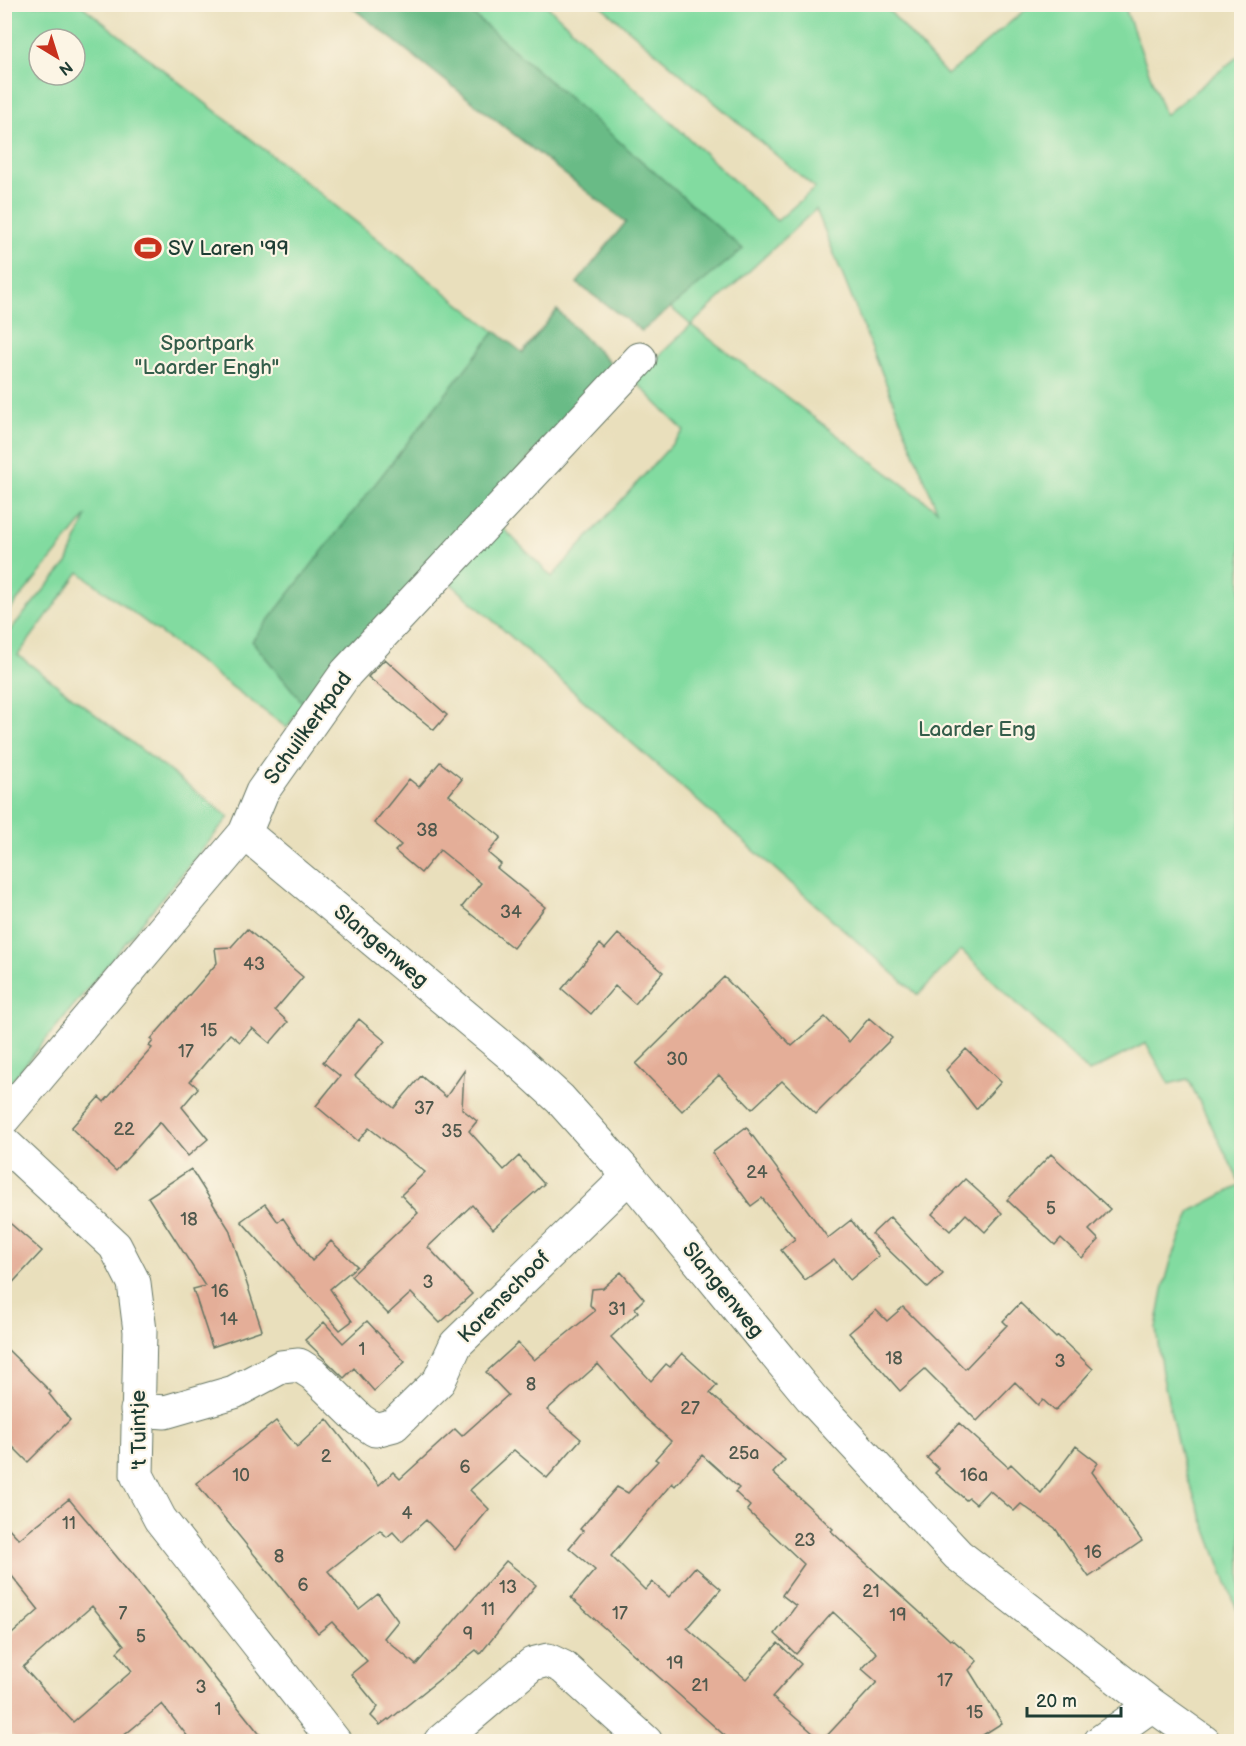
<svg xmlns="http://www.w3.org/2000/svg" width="1246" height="1746" font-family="'Balsamiq Sans',sans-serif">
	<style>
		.green { fill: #82dba0; stroke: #508c6a; stroke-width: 1.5; fill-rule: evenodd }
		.forest { fill: #69bb86; stroke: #447c5d; stroke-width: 1.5 }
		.building { fill: #e4ae98; fill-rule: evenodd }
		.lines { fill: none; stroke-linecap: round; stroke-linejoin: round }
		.minor-casing { stroke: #667664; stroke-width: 35 }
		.minor { stroke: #fff; stroke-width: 33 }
		.labels { text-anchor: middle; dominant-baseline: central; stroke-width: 4.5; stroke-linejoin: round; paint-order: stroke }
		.number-label { font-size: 18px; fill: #50594d }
		.poi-label { font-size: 21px; fill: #1f3d34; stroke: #fcf5e5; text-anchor: start }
		.park-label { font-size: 21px; fill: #335d4a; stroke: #fcf5e5 }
		.street-label { font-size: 21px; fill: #1f3d34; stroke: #fcf5e5 }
	</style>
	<rect width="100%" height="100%" fill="#fcf5e5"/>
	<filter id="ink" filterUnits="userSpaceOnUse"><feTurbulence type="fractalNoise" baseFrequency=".0167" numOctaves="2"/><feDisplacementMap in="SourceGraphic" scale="12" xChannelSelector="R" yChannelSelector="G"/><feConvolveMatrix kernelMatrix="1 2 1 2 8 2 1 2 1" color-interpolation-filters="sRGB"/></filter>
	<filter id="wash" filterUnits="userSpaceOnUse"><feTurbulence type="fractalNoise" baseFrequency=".008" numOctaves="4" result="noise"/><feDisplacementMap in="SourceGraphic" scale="24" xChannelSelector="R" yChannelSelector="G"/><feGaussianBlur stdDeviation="1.35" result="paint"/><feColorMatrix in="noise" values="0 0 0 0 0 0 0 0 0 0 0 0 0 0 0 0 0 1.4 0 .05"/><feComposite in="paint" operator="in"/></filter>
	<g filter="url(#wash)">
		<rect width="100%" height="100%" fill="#e9dfbc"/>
		<path class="green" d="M 5,5 L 81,5 L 522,353 L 557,310 L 614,367 L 303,703 L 287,728 L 79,572 L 18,655 L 229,817 L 5,1089 L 5,636 L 67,563 L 87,515 L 5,616 ZM 39,39 L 75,39 L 75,75 L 39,75 Z
			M 349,5 L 546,5 L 777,221 L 815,188 L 600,5 L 884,5 L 947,75 L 1031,5 L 1124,5 L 1165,115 L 1241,54 L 1241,1620 L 1182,1464 L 1162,1373 L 1156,1328 L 1163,1290 L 1171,1261 L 1191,1211 L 1241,1185 L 1188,1079 L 1169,1084 L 1146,1043 L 1089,1072 L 961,950 L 918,995 L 448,581 L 502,527 L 552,577 L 684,431 L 634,380 L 691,325 L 937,510 L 816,209 L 691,325 L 670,307 L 642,331 L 577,283 L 626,222 Z"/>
		<path class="forest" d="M 349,5 L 462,5 L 743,249 L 642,331 L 577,283 L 626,222 Z
			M 557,310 L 613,367 L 303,703 L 252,641 L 495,331 L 523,353 Z"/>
		<g id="blocks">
			<path class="building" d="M 385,659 L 447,715 L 434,730 L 368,677 Z
				M 440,762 L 462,779 L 449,795 L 501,837 L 488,853 L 501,864 L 497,868 L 545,907 L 513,948 L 462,907 L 481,883 L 440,850 L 421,873 L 395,851 L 401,845 L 374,823 L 409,779 L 419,787 Z
				M 247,929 L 303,977 L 275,1010 L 288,1022 L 270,1043 L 252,1028 L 240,1042 L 230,1034 L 190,1081 L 198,1088 L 182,1107 L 208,1139 L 188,1156 L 160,1122 L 116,1171 L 71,1128 L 99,1097 L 104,1102 L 152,1048 L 149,1046 L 153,1041 L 151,1039 L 217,963 L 215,948 L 231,947 Z
				M 618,934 L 663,972 L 635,1004 L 615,986 L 591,1014 L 562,989 L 600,944 L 605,949 Z
				M 724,977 L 792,1046 L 825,1017 L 849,1042 L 869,1018 L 892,1038 L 816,1114 L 782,1081 L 752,1109 L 719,1075 L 682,1111 L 636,1064 Z
				M 359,1019 L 385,1041 L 355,1076 L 394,1108 L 421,1076 L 446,1097 L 464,1071 L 462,1109 L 477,1121 L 469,1131 L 504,1170 L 519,1156 L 544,1184 L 493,1229 L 472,1205 L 428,1247 L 472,1294 L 440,1323 L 411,1293 L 388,1314 L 351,1276 L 418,1213 L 401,1195 L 425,1172 L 369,1128 L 358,1141 L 316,1106 L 340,1076 L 323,1062 Z
				M 966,1049 L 1001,1082 L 976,1109 L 946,1070 Z
				M 746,1127 L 828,1238 L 851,1220 L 879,1256 L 850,1280 L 834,1259 L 805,1280 L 781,1250 L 795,1239 L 762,1198 L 751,1206 L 712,1153 Z
				M 1051,1154 L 1110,1209 L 1089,1230 L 1099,1240 L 1082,1258 L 1061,1238 L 1055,1245 L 1007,1200 Z
				M 191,1169 L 229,1229 L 262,1330 L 212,1347 L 193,1289 L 205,1286 L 148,1197 Z
				M 965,1179 L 1002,1213 L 985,1232 L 966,1214 L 950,1231 L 932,1214 Z
				M 265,1204 L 278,1222 L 283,1218 L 312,1261 L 331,1241 L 357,1266 L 330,1289 L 352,1321 L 340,1330 L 241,1221 Z
				M 890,1217 L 943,1274 L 928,1288 L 872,1234 Z
				M 4,1218 L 42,1251 L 4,1292 Z
				M 621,1272 L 644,1299 L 635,1308 L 638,1312 L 611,1337 L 651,1381 L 666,1364 L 670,1367 L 682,1353 L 717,1385 L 710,1393 L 785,1460 L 773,1473 L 833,1529 L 831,1531 L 950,1640 L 952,1639 L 977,1661 L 969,1670 L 1002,1723 L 972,1742 L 732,1742 L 660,1678 L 571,1598 L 595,1570 L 569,1548 L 583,1531 L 580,1529 L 617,1487 L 628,1493 L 658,1461 L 655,1459 L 671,1441 L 644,1417 L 598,1364 L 547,1410 L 581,1439 L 547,1478 L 514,1450 L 470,1490 L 489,1509 L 455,1550 L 426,1520 L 402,1542 L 393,1532 L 387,1537 L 380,1530 L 328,1571 L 359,1609 L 378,1594 L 398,1621 L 384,1638 L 416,1665 L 506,1561 L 536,1585 L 480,1654 L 476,1650 L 389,1720 L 388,1719 L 380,1725 L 371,1716 L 378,1707 L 351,1674 L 367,1661 L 332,1622 L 318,1633 L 196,1483 L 276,1421 L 297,1447 L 327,1419 L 379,1485 L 393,1472 L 400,1479 L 455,1429 L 462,1436 L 508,1395 L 486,1372 L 518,1343 L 534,1360 L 595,1311 L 590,1305 L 592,1289 L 603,1288 ZM 702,1455 L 739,1488 L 735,1492 L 750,1506 L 747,1510 L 804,1564 L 782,1595 L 796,1606 L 775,1634 L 796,1654 L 833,1612 L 877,1653 L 862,1669 L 877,1682 L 822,1741 L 772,1697 L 801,1664 L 778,1643 L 746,1679 L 687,1628 L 721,1589 L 695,1567 L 669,1597 L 652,1582 L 645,1590 L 611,1556 L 672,1483 L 675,1486 Z
				M 1020,1303 L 1056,1338 L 1058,1336 L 1093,1369 L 1055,1411 L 1043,1400 L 1038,1405 L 1015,1382 L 977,1421 L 925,1369 L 900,1391 L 849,1333 L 876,1310 L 887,1321 L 903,1307 L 965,1369 L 1007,1325 L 1003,1321 Z
				M 367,1321 L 405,1362 L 374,1391 L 354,1368 L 344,1378 L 305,1340 L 324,1322 L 343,1343 Z
				M 4,1346 L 51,1392 L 49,1394 L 70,1420 L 28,1462 L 4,1438 Z
				M 959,1423 L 1008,1467 L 1011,1464 L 1041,1493 L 1076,1446 L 1098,1463 L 1092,1472 L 1142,1541 L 1089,1577 L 1055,1528 L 1021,1504 L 1014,1511 L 989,1490 L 976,1504 L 969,1498 L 966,1500 L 935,1473 L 939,1469 L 927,1458 Z
				M 69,1499 L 136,1580 L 266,1742 L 192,1742 L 162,1704 L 116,1742 L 18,1742 L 4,1726 L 4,1641 L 39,1610 L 4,1566 L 4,1523 L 19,1539 ZM 92,1606 L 124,1645 L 117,1652 L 132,1671 L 73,1722 L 23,1667 Z"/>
		</g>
	</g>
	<g filter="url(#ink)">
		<use href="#blocks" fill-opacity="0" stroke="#667664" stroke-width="1.5"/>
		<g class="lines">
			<defs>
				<path id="minor" d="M 245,833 L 515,1058 L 560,1099 L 629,1176 L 813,1400 L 958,1555 L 1152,1705 L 1204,1742
					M 4,1118 L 245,833 L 262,792 L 346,673 L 640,359
					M 4,1143 L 115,1246 L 134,1283 L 140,1331 L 137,1475 L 160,1519 L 335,1742
					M 137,1410 L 165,1412 L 234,1392 L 281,1367 L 299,1365 L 313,1374 L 360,1420 L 375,1430 L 394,1425 L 439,1381 L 456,1344 L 629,1176
					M 440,1742 L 532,1664 L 548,1660 L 563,1667 L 646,1742
					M 1100,1742 L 1152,1705"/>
			</defs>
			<use href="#minor" class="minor-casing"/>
			<use href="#minor" class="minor"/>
		</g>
	</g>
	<defs>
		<symbol id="stadium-bare" viewBox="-9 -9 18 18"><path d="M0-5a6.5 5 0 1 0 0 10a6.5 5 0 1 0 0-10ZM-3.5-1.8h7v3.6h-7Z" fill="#c8321e" stroke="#fcf5e5" stroke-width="2.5" paint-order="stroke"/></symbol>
	</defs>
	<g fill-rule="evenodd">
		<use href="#stadium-bare" x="129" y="229" width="38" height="38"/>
	</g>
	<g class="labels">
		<g class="number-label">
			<text x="427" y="830">38</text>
			<text x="511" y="912">34</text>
			<text x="254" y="964">43</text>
			<text x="209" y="1030">15</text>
			<text x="186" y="1051">17</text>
			<text x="677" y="1059">30</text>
			<text x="424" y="1108">37</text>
			<text x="124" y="1129">22</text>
			<text x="452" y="1131">35</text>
			<text x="757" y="1172">24</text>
			<text x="1051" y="1208">5</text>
			<text x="189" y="1219">18</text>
			<text x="428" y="1282">3</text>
			<text x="220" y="1291">16</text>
			<text x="617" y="1309">31</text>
			<text x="229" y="1319">14</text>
			<text x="362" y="1349">1</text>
			<text x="894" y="1358">18</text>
			<text x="1060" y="1361">3</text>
			<text x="531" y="1384">8</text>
			<text x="690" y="1408">27</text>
			<text x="744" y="1453">25a</text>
			<text x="326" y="1456">2</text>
			<text x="465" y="1467">6</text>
			<text x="241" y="1475">10</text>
			<text x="974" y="1475">16a</text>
			<text x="407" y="1513">4</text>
			<text x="69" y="1523">11</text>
			<text x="805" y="1540">23</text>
			<text x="1093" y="1552">16</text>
			<text x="279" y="1556">8</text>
			<text x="303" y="1585">6</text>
			<text x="508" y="1587">13</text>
			<text x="871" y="1591">21</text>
			<text x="488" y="1609">11</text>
			<text x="123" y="1613">7</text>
			<text x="620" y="1613">17</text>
			<text x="898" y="1615">19</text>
			<text x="468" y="1634">9</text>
			<text x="141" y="1636">5</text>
			<text x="675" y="1663">19</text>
			<text x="945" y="1680">17</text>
			<text x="700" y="1685">21</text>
			<text x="201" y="1687">3</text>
			<text x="218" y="1709">1</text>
			<text x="975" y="1712">15</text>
		</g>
		<g class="poi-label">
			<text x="168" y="248">SV Laren '99</text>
		</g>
		<g class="park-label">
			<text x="207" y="343">Sportpark<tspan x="207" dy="24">"Laarder Engh"</tspan></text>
			<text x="977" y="729">Laarder Eng</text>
		</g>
		<g class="street-label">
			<text transform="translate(308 728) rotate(-54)">Schuilkerkpad</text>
			<text transform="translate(381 946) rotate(40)">Slangenweg</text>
			<text transform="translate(723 1290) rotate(51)">Slangenweg</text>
			<text transform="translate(504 1297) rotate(-45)">Korenschoof</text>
			<text transform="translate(139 1430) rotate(-91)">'t Tuintje</text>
		</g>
	</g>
	<rect width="1246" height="1746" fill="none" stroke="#fcf5e5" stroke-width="24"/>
	<g transform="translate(57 57) rotate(142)"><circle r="28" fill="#fcf5e5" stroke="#a4ab9e" stroke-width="1.5"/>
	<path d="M0-4.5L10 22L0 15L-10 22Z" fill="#c8321e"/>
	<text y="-9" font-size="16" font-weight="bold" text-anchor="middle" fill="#1f3d34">N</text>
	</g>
	<path d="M1027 1707v9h94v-9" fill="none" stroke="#1f3d34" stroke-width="3"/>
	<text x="1036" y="1707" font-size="18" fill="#1f3d34" stroke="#fcf5e5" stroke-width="4.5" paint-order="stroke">20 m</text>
</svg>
